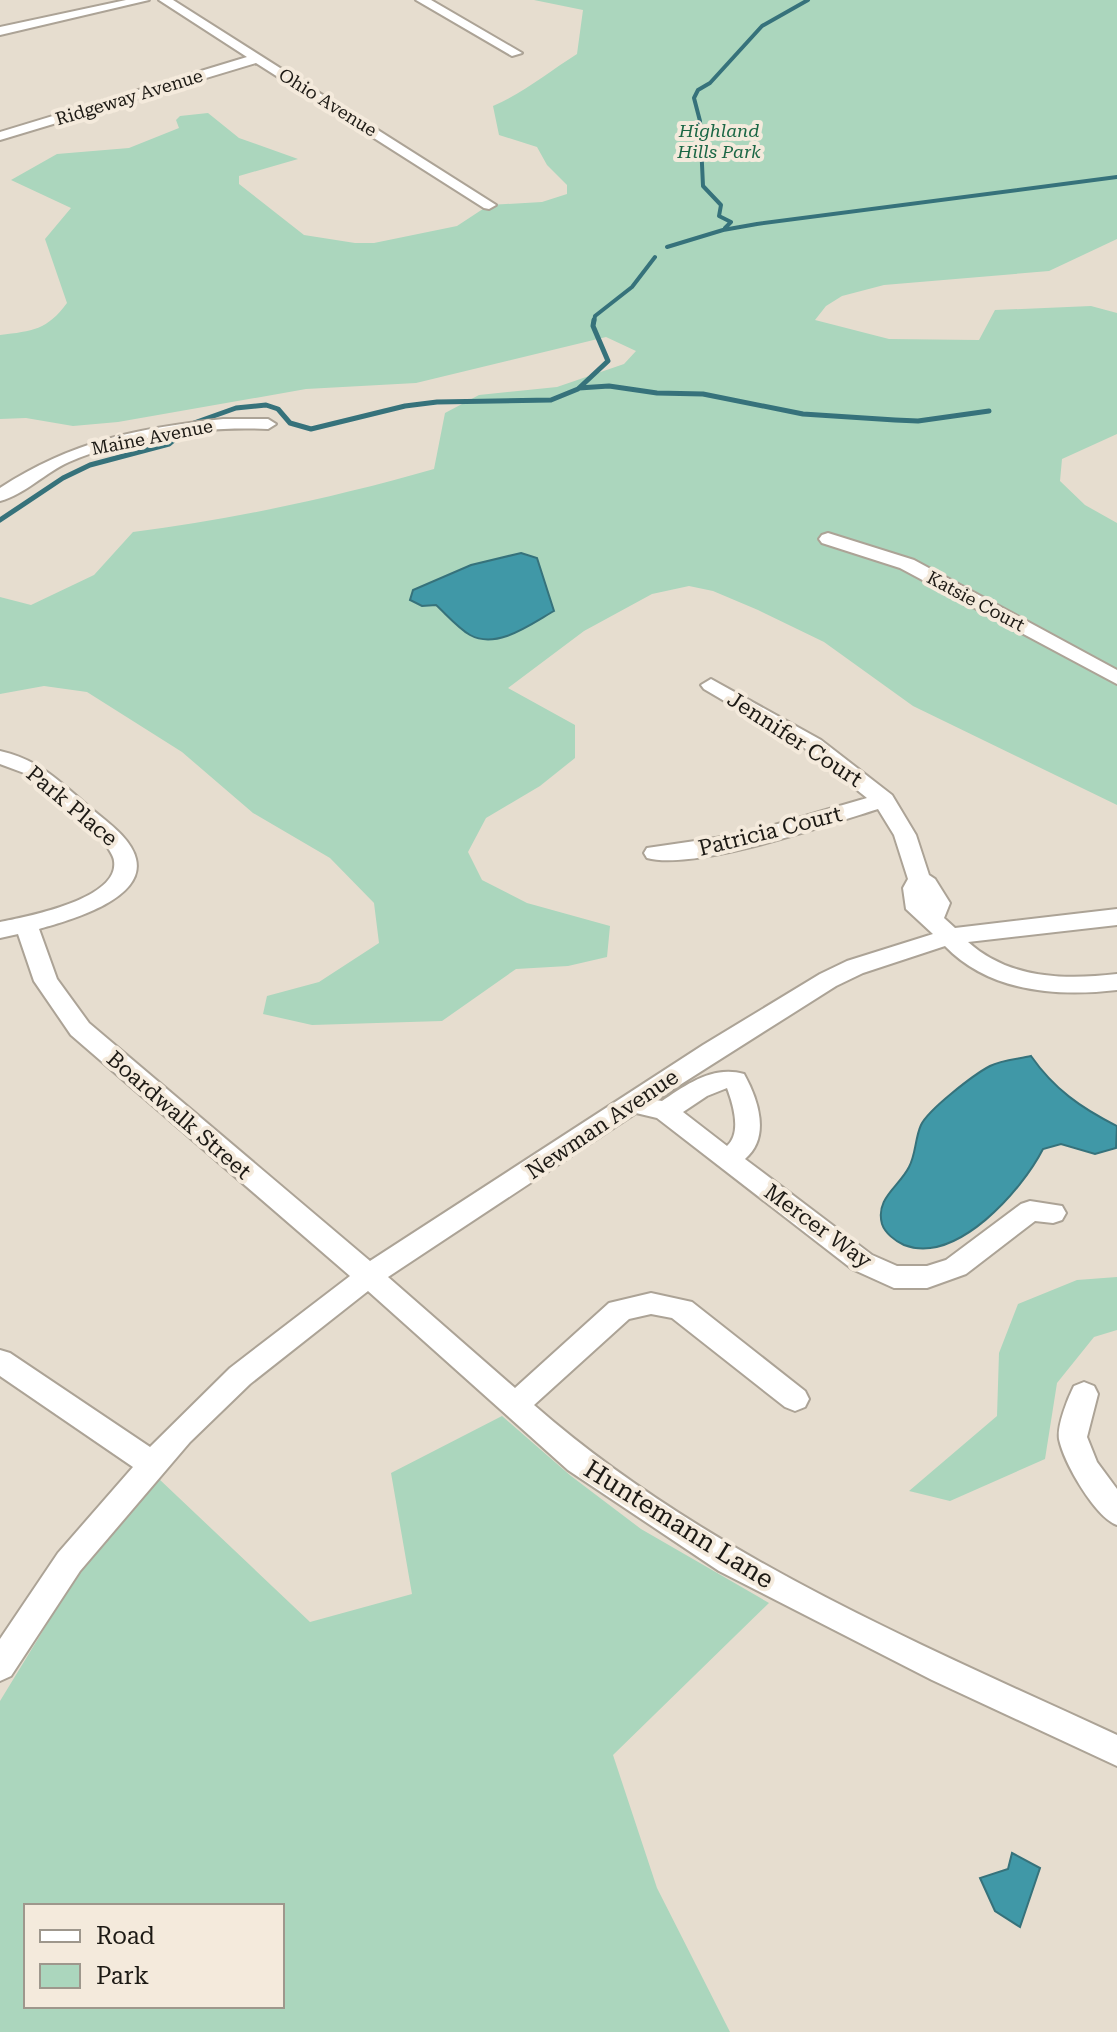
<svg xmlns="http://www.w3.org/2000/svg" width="1117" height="2032" font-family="'Roboto Serif',serif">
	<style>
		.green { fill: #abd6bd; fill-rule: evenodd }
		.water { fill: #4098a7; stroke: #36727b; stroke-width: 2 }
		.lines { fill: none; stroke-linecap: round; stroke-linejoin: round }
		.stream-far1 { stroke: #36727b; stroke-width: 4 }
		.stream { stroke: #36727b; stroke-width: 5 }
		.minor-casing { stroke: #aca396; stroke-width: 4 }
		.minor { fill: #fff; fill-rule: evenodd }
		.labels { text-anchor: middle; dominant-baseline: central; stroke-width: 8; stroke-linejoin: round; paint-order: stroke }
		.far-street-label { font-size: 18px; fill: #1d1a15; stroke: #f4eadc }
		.far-park-label { font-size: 18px; font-style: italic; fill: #1b6745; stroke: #f4eadc }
		.street-label { font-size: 22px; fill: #1d1a15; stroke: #f4eadc }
		.near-street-label { font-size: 26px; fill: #1d1a15; stroke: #f4eadc }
	</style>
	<rect width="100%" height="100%" fill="#e6ddcf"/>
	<path class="green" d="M 534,0 L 1117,0 L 1117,239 L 1049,271 L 884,285 L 842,296 L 826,306 L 815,320 L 889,339 L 979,340 L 995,310 L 1091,306 L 1117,313 L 1117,434 L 1062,459 L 1060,481 L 1085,505 L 1117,523 L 1117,805 L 913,706 L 824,642 L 758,610 L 713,591 L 689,586 L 652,594 L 584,631 L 508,688 L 575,725 L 575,758 L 540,786 L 486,818 L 468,852 L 482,880 L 527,903 L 610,926 L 607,957 L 568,966 L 516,969 L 442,1021 L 312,1025 L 263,1014 L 267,996 L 319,982 L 379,943 L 374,903 L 330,858 L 253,813 L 182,752 L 87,692 L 44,686 L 0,694 L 0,597 L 31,605 L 94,575 L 133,532 C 235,519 336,497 434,469 L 445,413 L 479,395 L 557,387 L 624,364 L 636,351 L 606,337 L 416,383 L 306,389 L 118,422 L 73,426 L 26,418 L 0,419 L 0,335 C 33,331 47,330 67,303 L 45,239 L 71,208 L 11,180 L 57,154 L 129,148 L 179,128 L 176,120 L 180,116 L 208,113 L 239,138 L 298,159 L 239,176 L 239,184 L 304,235 L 355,243 L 374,243 L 457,226 L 489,205 L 542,202 L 567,194 L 567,185 L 547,165 L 537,147 L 499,135 L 493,106 C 525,92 547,73 577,54 L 583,10 Z
		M 1117,1277 L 1117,1330 L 1094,1337 L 1057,1383 L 1045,1459 L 950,1501 L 909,1491 L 997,1416 L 999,1353 L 1018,1304 L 1077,1280 Z
		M 502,1416 L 571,1476 L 641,1529 L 769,1603 L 613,1755 L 657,1888 L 730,2032 L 0,2032 L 0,1701 L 77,1575 L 158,1478 L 310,1622 L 412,1594 L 391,1473 ZM 26,1906 L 282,1906 L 282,2006 L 26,2006 Z"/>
	<path class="water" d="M 521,553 L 537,558 L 554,611 C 531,624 497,650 470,635 C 458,628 446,614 436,605 L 422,606 L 410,600 L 413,590 L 471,565 Z
		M 1031,1056 C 1054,1089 1081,1108 1117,1126 L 1116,1148 L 1095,1154 L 1061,1144 L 1043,1149 C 1022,1190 957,1265 904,1245 C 895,1241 885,1233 882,1224 C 875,1198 899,1187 909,1167 C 916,1154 915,1138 921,1125 C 928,1110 973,1075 990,1066 C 1001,1060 1018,1059 1031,1056 Z
		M 1012,1853 L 1040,1868 L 1020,1927 L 995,1911 L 980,1878 L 1008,1869 Z"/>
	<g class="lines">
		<path class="stream-far1" d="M 725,228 L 731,222 L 719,216 L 721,205 L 703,186 L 700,121 L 694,98 L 698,90 L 710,83 L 762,26 L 808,0
			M 667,247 L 723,230 L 757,224 L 1117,177
			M 594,322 L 595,316 L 632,287 L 655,257"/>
		<path class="stream" d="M 579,388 L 609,386 L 657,393 L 703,394 L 803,414 L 895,420 L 918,421 L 989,411
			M 0,520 L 63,478 L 90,465 L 169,444 L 194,423 L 236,408 L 266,405 L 278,409 L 290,423 L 311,429 L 405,406 L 437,402 L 551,400 L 578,389 L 608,361 L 593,326 L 594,320"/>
		<defs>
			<path id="minor" d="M 126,0 L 149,0 L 0,35 L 0,27 Z
				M 159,0 L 173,0 L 496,205 L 489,209 L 484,208 L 256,63 L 0,140 L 0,132 L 247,57 Z
				M 416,0 L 431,0 L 522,53 L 512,56 Z
				M 223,419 L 268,419 L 276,424 L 268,429 C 204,426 129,436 69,462 C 46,472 24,495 0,501 L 0,488 C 72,441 138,428 223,419 Z
				M 828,533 L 914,560 L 1117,670 L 1117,684 L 900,568 L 822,543 L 819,539 L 822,535 Z
				M 711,679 L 821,740 L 892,795 L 916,835 L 929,875 L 935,879 L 950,903 L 944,918 L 955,928 L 1117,909 L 1117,925 L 968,942 C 1009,979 1065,980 1117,974 L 1117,990 C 1057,997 989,992 945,946 L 863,973 L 836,986 L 656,1100 L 662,1101 C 686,1085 713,1065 744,1074 C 758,1099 771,1137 745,1159 L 872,1255 L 897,1266 L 927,1266 L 946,1260 L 1021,1204 L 1030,1201 L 1062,1206 L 1066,1213 L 1062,1220 L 1053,1223 L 1035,1221 L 966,1274 L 927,1288 L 894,1288 L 852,1269 L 657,1118 L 636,1113 L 388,1277 L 515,1388 L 609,1303 L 651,1293 L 692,1302 L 805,1391 L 809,1399 L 805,1407 L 795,1411 L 785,1407 L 672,1318 L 651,1314 L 629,1319 L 534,1405 C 703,1553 915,1642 1117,1735 L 1117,1766 L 932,1680 L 719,1571 L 568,1470 L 368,1291 L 250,1384 L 190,1442 L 80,1571 L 11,1676 L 0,1681 L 0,1639 L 58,1553 L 133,1467 L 0,1376 L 0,1350 L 10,1353 L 150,1447 L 230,1368 L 350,1276 L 71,1035 L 34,981 L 18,934 L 0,938 L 0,922 C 26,917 120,899 114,861 C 114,856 108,849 106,844 L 24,773 L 0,764 L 0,751 C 39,760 58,780 87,805 C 104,820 131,837 136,859 C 146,900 66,921 39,929 L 57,979 L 89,1023 L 370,1261 L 703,1045 L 820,974 L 847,961 L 933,934 L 906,909 L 903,888 L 908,879 L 894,835 L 878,809 C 827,825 695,871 647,858 L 644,853 L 647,848 L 743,834 L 867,798 L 806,749 L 704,689 L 701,685 ZM 727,1088 C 733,1104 742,1133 727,1146 L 683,1112 L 707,1096 Z
				M 1084,1382 L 1094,1386 L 1098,1394 L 1087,1437 L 1097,1462 L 1117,1489 L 1117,1525 C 1095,1517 1064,1463 1059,1439 C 1057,1425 1068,1398 1074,1386 Z"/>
		</defs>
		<use href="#minor" class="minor-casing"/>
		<use href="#minor" class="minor"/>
	</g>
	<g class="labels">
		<g class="far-street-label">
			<text transform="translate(129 97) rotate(-17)">Ridgeway Avenue</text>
			<text transform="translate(328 102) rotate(32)">Ohio Avenue</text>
			<text transform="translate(152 437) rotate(-11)">Maine Avenue</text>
			<text transform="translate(976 601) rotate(28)">Katsie Court</text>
		</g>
		<g class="far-park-label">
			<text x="719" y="130">Highland<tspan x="719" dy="21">Hills Park</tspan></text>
		</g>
		<g class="street-label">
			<text transform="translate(795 739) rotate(33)">Jennifer Court</text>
			<text transform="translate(72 806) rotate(40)">Park Place</text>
			<text transform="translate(770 831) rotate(-14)">Patricia Court</text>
			<text transform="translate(179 1115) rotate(41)">Boardwalk Street</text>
			<text transform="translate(602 1124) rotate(-34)">Newman Avenue</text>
			<text transform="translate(818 1226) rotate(36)">Mercer Way</text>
		</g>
		<g class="near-street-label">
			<text transform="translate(679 1524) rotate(32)">Huntemann Lane</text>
		</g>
	</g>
	<rect x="24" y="1904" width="260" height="104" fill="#f4eadc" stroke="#9e978c" stroke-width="2"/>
	<rect x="40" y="1930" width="40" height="12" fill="#ffffff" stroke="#9e978c" stroke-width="2"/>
	<text x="96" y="1944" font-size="24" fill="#1d1a15">Road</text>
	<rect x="40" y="1964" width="40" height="24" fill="#abd6bd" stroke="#9e978c" stroke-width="2"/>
	<text x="96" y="1984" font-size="24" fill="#1d1a15">Park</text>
</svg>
